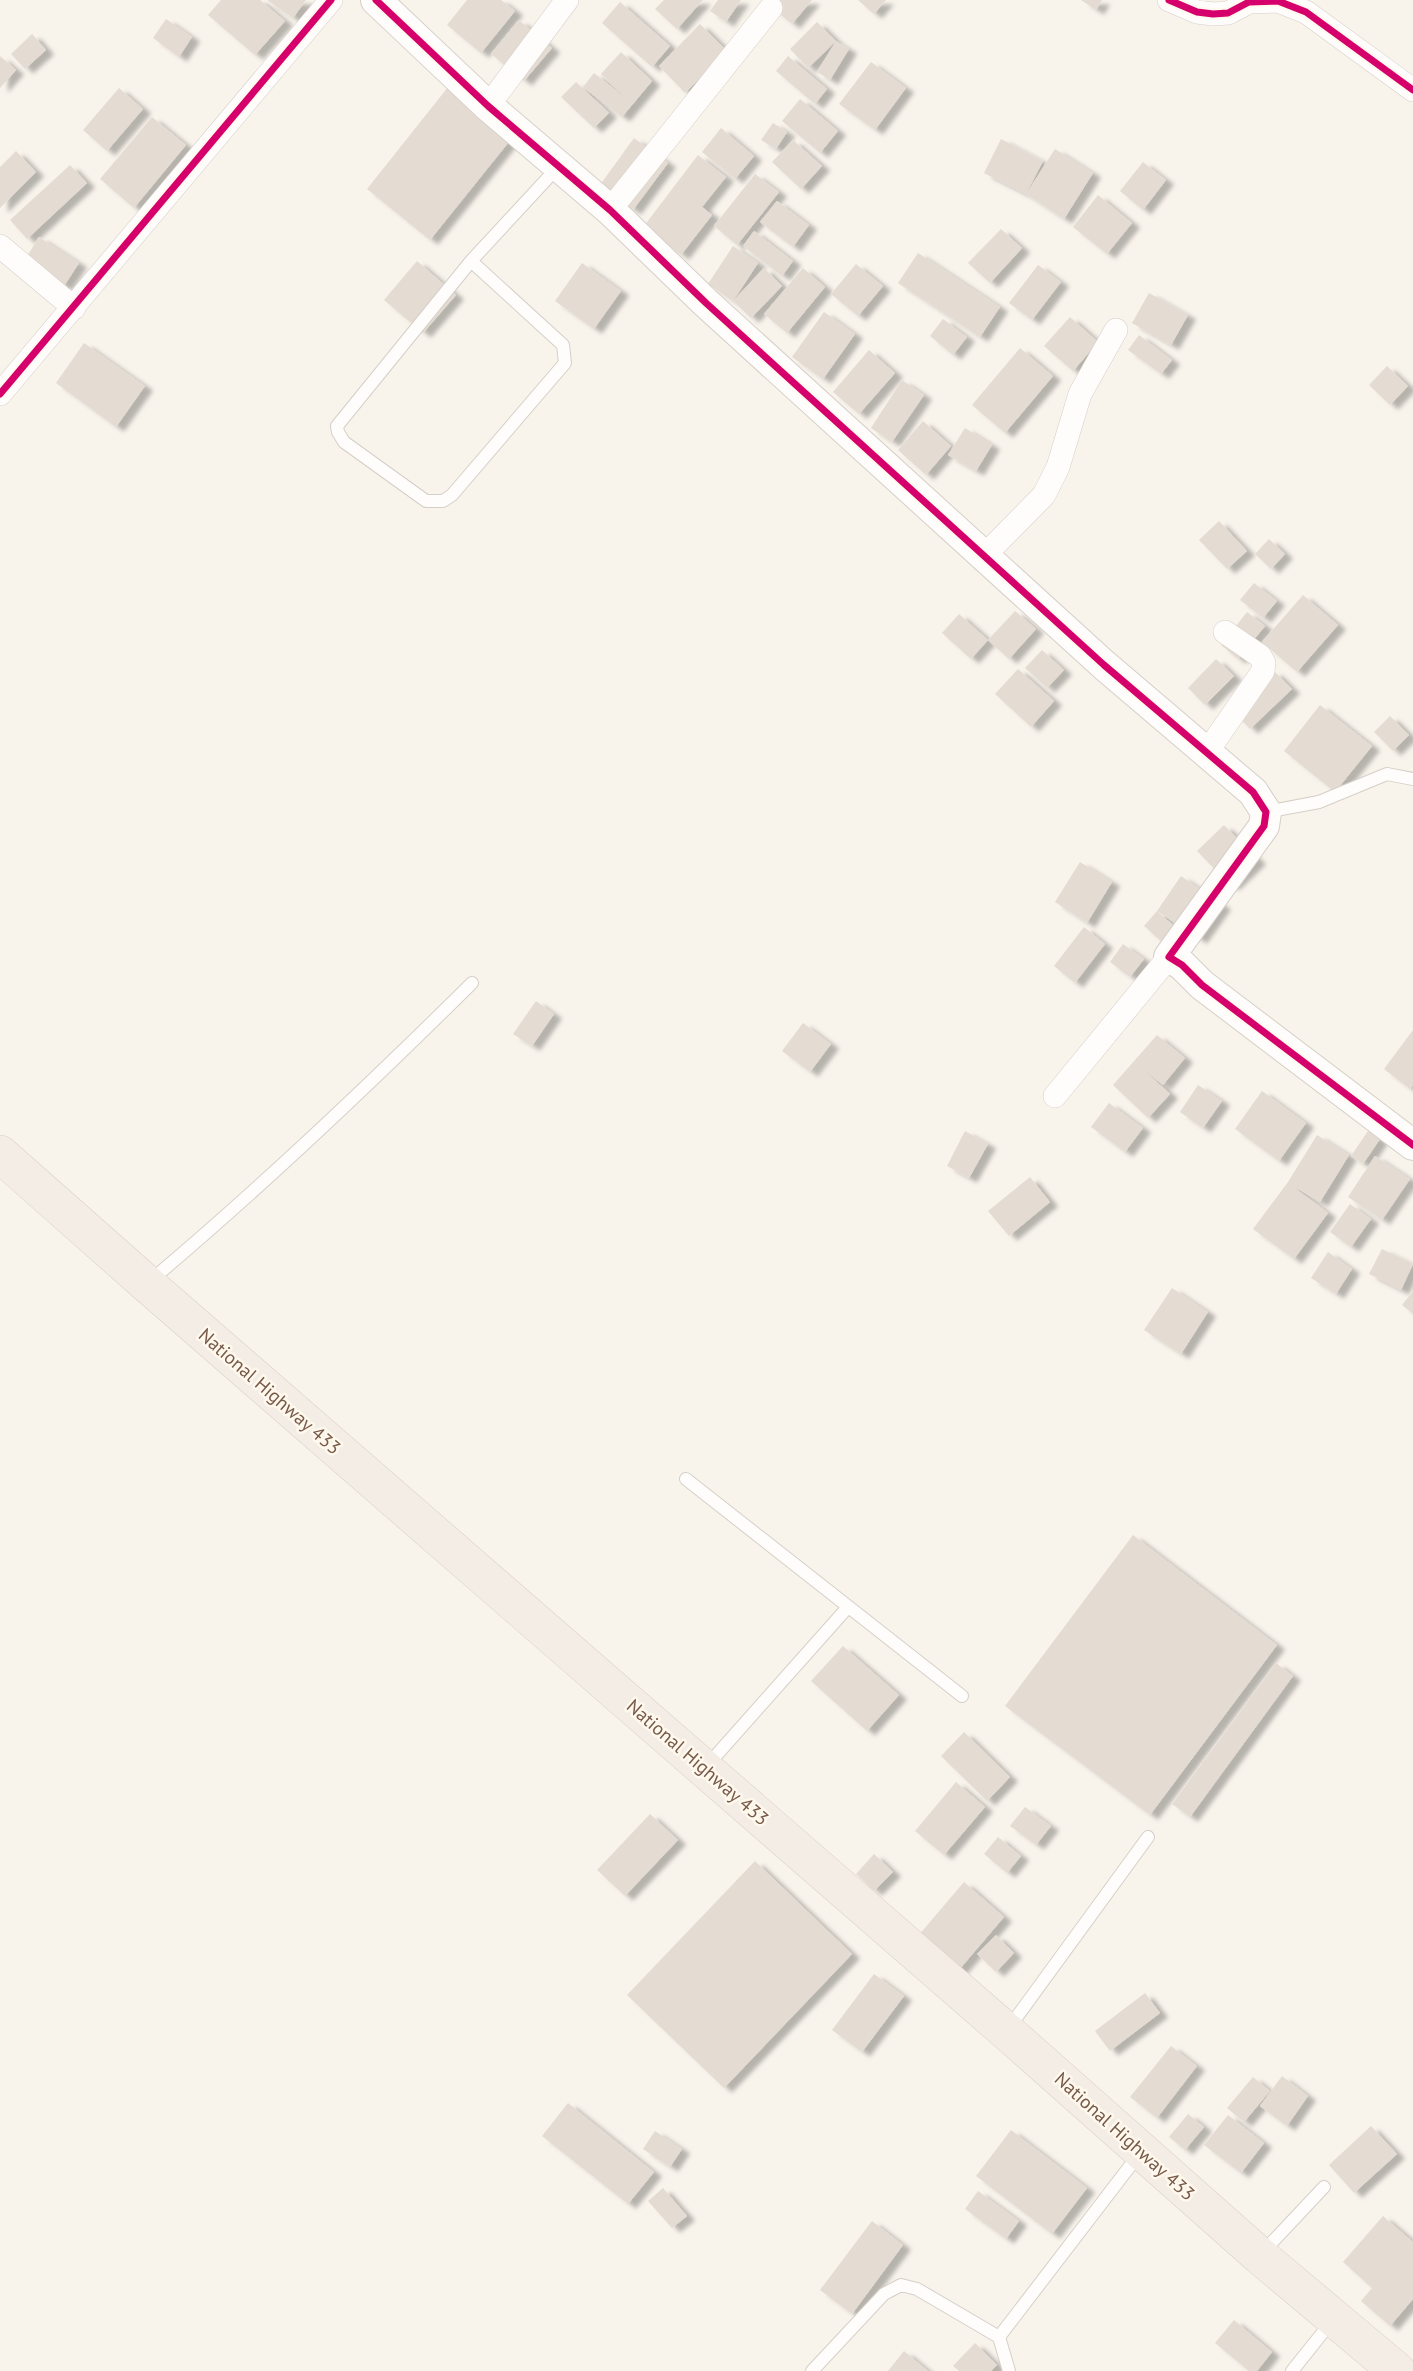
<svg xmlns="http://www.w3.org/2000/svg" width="1413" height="2371" font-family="'PT Sans',sans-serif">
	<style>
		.building { fill: #e4dbd3; filter: url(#shadow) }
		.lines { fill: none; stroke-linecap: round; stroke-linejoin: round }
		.service-casing { stroke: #d6cfc8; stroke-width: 14 }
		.minor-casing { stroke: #d6cfc8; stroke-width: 24 }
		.tertiary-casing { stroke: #d6cfc8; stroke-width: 32 }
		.primary-casing { stroke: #d9d0c9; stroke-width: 38 }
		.service { stroke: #fefdfc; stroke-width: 12 }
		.minor { stroke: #fefdfc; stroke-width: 23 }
		.tertiary { stroke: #fefdfc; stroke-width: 30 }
		.primary { stroke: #f3ede5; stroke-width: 37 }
		.cycleway-casing { stroke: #fff8ed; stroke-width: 11 }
		.cycleway { stroke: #d6006c; stroke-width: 7 }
		.labels { text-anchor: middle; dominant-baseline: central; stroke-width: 5; stroke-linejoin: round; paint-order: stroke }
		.street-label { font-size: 19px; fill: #775a4a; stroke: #fff8ed }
	</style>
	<defs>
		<filter id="shadow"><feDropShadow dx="8" dy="4.5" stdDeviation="2" flood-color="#0004"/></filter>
	</defs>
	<rect width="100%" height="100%" fill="#f8f3eb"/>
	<path class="building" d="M 221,0 L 260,0 L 285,21 L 255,55 L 208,15 Z
		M 267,0 L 306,0 L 293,18 Z
		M 467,0 L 501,0 L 515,11 L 481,53 L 447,25 Z
		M 664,0 L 703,0 L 677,29 L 655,9 Z
		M 718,0 L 741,0 L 726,22 L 710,11 Z
		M 763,0 L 812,0 L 792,24 Z
		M 858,0 L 886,0 L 874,14 Z
		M 1081,0 L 1102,0 L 1096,10 Z
		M 620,2 L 670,46 L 652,67 L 602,23 Z
		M 166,19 L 192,37 L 179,57 L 153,38 Z
		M 519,20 L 552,48 L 524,81 L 491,54 Z
		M 817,22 L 836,41 L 849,49 L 830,80 L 817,72 L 836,41 L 808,68 L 790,49 Z
		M 700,24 L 727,51 L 685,93 L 659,66 Z
		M 32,34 L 46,50 L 25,69 L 11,54 Z
		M 621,52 L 652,81 L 622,117 L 583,87 L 594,73 L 628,100 L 601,74 Z
		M 0,56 L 16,70 L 0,88 Z
		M 788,56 L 827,89 L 815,104 L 776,71 Z
		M 871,62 L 906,88 L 875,130 L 839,104 Z
		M 456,77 L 520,128 L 430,240 L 367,189 Z
		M 576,82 L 609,113 L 594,128 L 561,97 Z
		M 119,88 L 143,109 L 107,151 L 83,130 Z
		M 800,99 L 838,131 L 820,153 L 782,121 Z
		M 152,117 L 186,145 L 134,208 L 100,179 Z
		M 773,123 L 787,132 L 776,149 L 761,140 Z
		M 721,128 L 754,156 L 735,179 L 702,152 Z
		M 634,138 L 668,163 L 633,210 L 600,185 Z
		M 1001,139 L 1043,161 L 1026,194 L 984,173 Z
		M 793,140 L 822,166 L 801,189 L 772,162 Z
		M 1055,149 L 1093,173 L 1064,219 L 1026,194 Z
		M 16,151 L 36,172 L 0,208 L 0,167 Z
		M 698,155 L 726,177 L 702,207 L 712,215 L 681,255 L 644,226 Z
		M 1143,162 L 1166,180 L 1143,210 L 1120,191 Z
		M 70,165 L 87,183 L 27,239 L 10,220 Z
		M 755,174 L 779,192 L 737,245 L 714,226 Z
		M 1098,195 L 1132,223 L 1107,254 L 1073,227 Z
		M 777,201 L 809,225 L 793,247 L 760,222 Z
		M 1001,229 L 1022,248 L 990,283 L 968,263 Z
		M 754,231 L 793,261 L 782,276 L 743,246 Z
		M 39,237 L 79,263 L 64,286 L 24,261 Z
		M 733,246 L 758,263 L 733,301 L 708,284 Z
		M 918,253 L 1000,307 L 980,337 L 898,283 Z
		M 417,261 L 456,295 L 423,333 L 384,300 Z
		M 582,263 L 621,291 L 594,329 L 555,301 Z
		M 856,264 L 883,286 L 858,316 L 831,294 Z
		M 1038,265 L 1061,282 L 1032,320 L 1009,303 Z
		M 764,268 L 782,286 L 751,318 L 733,301 Z
		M 803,268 L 825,287 L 787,333 L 764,314 Z
		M 1149,293 L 1188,315 L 1171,345 L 1132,323 Z
		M 824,312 L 855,334 L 823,379 L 792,357 Z
		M 1070,317 L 1098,342 L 1073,371 L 1044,346 Z
		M 943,319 L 967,337 L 953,355 L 930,336 Z
		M 1139,335 L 1172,360 L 1161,374 L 1128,350 Z
		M 84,343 L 145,386 L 116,427 L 56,383 Z
		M 1020,348 L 1053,376 L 1005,433 L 972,405 Z
		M 869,350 L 895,373 L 859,414 L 833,392 Z
		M 1387,366 L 1408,386 L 1390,405 L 1369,385 Z
		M 902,380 L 924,395 L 892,442 L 871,428 Z
		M 923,421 L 951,446 L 926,475 L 898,450 Z
		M 965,428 L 992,445 L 976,471 L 948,455 Z
		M 1219,521 L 1247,551 L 1227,569 L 1199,540 Z
		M 1269,539 L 1285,554 L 1271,569 L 1255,554 Z
		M 1254,583 L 1277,601 L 1263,618 L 1240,600 Z
		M 1303,595 L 1338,625 L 1297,672 L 1262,642 Z
		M 1015,611 L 1036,629 L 1009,659 L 988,640 Z
		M 1247,612 L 1265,626 L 1238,659 L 1221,645 Z
		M 959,614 L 988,640 L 971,659 L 942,633 Z
		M 1042,650 L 1064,670 L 1047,688 L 1025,668 Z
		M 1216,659 L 1234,676 L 1205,705 L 1188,688 Z
		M 1018,669 L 1054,701 L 1031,727 L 995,694 Z
		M 1274,671 L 1292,689 L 1250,729 L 1233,711 Z
		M 1320,705 L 1372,746 L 1335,792 L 1284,751 Z
		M 1390,716 L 1409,735 L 1393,751 L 1374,732 Z
		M 1224,825 L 1258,860 L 1231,886 L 1197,851 Z
		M 1080,862 L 1112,882 L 1087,923 L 1055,902 Z
		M 1181,876 L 1223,905 L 1199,939 L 1157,911 Z
		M 1157,911 L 1174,926 L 1161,941 L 1144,926 Z
		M 1084,927 L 1105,944 L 1075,983 L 1054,966 Z
		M 1123,944 L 1144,959 L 1130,977 L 1110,962 Z
		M 536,1001 L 554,1014 L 532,1046 L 513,1034 Z
		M 803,1023 L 831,1044 L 810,1072 L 782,1051 Z
		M 1413,1030 L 1413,1085 L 1410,1089 L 1384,1069 Z
		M 1157,1035 L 1185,1058 L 1163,1085 L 1145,1071 L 1170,1094 L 1148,1118 L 1113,1085 Z
		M 1198,1085 L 1222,1101 L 1203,1128 L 1180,1112 Z
		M 1262,1091 L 1306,1123 L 1279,1161 L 1235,1129 Z
		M 1109,1103 L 1143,1128 L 1125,1152 L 1091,1127 Z
		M 965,1131 L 988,1144 L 969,1178 L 947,1166 Z
		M 1368,1131 L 1380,1139 L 1363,1164 L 1351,1156 Z
		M 1317,1135 L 1349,1155 L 1320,1202 L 1291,1185 L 1328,1213 L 1294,1259 L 1253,1229 L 1288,1182 Z
		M 1375,1156 L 1410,1179 L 1382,1220 L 1348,1197 Z
		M 1030,1177 L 1050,1202 L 1009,1236 L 988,1211 Z
		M 1350,1204 L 1371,1219 L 1351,1247 L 1330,1232 Z
		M 1382,1249 L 1413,1264 L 1401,1290 L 1369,1274 Z
		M 1328,1252 L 1352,1269 L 1336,1294 L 1311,1278 Z
		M 1172,1288 L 1208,1312 L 1181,1354 L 1144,1330 Z
		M 1413,1291 L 1413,1314 L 1402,1305 Z
		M 1133,1535 L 1277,1645 L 1150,1815 L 1005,1706 Z
		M 843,1646 L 899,1695 L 867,1731 L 811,1681 Z
		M 1276,1663 L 1293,1676 L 1190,1817 L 1172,1804 Z
		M 964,1732 L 1010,1777 L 987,1801 L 941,1756 Z
		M 956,1782 L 985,1807 L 944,1855 L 915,1831 Z
		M 1025,1807 L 1051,1826 L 1036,1845 L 1010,1826 Z
		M 650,1814 L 678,1840 L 625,1896 L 597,1870 Z
		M 998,1837 L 1021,1856 L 1007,1873 L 984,1854 Z
		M 874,1854 L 893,1872 L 874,1891 L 856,1874 Z
		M 755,1861 L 852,1954 L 724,2088 L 627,1995 Z
		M 964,1882 L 1004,1917 L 958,1971 L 918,1936 Z
		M 996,1935 L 1014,1953 L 996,1972 L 977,1954 Z
		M 874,1974 L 904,1996 L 862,2052 L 832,2030 Z
		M 1145,1993 L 1160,2013 L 1110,2051 L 1095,2031 Z
		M 1171,2046 L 1197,2066 L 1157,2118 L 1130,2097 Z
		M 1282,2076 L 1308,2096 L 1287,2126 L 1260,2106 Z
		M 1253,2077 L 1270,2091 L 1244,2122 L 1227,2108 Z
		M 568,2103 L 654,2172 L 628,2204 L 542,2136 Z
		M 1188,2114 L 1204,2127 L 1185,2150 L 1169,2137 Z
		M 1228,2115 L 1264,2143 L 1241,2173 L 1204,2145 Z
		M 1371,2126 L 1397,2154 L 1354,2193 L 1329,2165 Z
		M 1011,2130 L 1087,2188 L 1052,2234 L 976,2176 Z
		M 655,2131 L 682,2149 L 670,2167 L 643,2149 Z
		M 663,2188 L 687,2216 L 672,2228 L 648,2201 Z
		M 978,2191 L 1019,2221 L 1006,2239 L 965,2209 Z
		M 1383,2216 L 1413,2242 L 1413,2299 L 1390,2326 L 1361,2301 L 1372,2288 L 1343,2262 Z
		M 872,2221 L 903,2245 L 852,2314 L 820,2290 Z
		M 1234,2320 L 1272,2352 L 1257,2371 L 1249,2371 L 1215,2343 Z
		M 975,2343 L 997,2365 L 991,2371 L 959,2371 L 953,2366 Z
		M 904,2351 L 928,2371 L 888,2371 Z"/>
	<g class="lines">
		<defs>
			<path id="service" d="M 471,261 L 563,345 L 565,363 L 452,495 L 443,501 L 426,501 L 344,442 L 338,432 L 337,426 L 471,261 L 558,167
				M 1266,812 L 1319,802 L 1387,774 L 1413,779
				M 150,1281 C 262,1187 368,1086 472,983
				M 686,1479 L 962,1696
				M 705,1768 L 848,1607
				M 1008,2029 L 1148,1837
				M 1262,2253 L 1324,2187
				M 812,2371 L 884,2294 L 901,2285 L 917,2289 L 999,2337
				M 1009,2371 L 999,2337 L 1140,2153
				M 1292,2371 L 1332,2321"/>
			<path id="minor" d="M 1169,0 L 1197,12 L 1213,14 L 1228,13 L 1249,2 L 1278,1 L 1306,12 L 1413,90
				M 488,106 L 567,0
				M 610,210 L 771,8
				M 0,246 L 74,308
				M 0,394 L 331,0
				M 984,556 L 1044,495 L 1058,467 L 1080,394 L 1116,330
				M 1207,752 L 1263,671 L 1264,663 L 1260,656 L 1225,632
				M 1055,1096 L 1169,957"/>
			<path id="tertiary" d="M 376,0 L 488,106 L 610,210 L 706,303 L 1104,665 L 1253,792 L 1266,812 L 1264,826 L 1169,957 L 1182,965 L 1202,985 L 1413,1145"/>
			<path id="primary" d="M 0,1154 L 147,1284 L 1006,2031 L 1260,2256 L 1397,2371"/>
		</defs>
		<use href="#service" class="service-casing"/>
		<use href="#minor" class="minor-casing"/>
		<use href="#tertiary" class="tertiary-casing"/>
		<use href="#primary" class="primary-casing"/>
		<use href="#service" class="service"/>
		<use href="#minor" class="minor"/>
		<use href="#tertiary" class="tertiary"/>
		<use href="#primary" class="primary"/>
		<defs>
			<path id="cycleway" d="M 376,0 L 488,106 L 610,210 L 706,303 L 1104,665 L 1253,792 L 1266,812 L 1264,826 L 1169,957 L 1182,965 L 1202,985 L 1413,1145
				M 1169,0 L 1197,12 L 1213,14 L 1228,13 L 1249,2 L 1278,1 L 1306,12 L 1413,90
				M 0,394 L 331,0"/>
		</defs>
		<use href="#cycleway" class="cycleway-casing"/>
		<use href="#cycleway" class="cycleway"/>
	</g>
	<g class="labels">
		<g class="street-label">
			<text transform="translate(270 1391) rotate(41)">National Highway 433</text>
			<text transform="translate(698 1762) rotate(41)">National Highway 433</text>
			<text transform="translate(1125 2136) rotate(42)">National Highway 433</text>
		</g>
	</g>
</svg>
